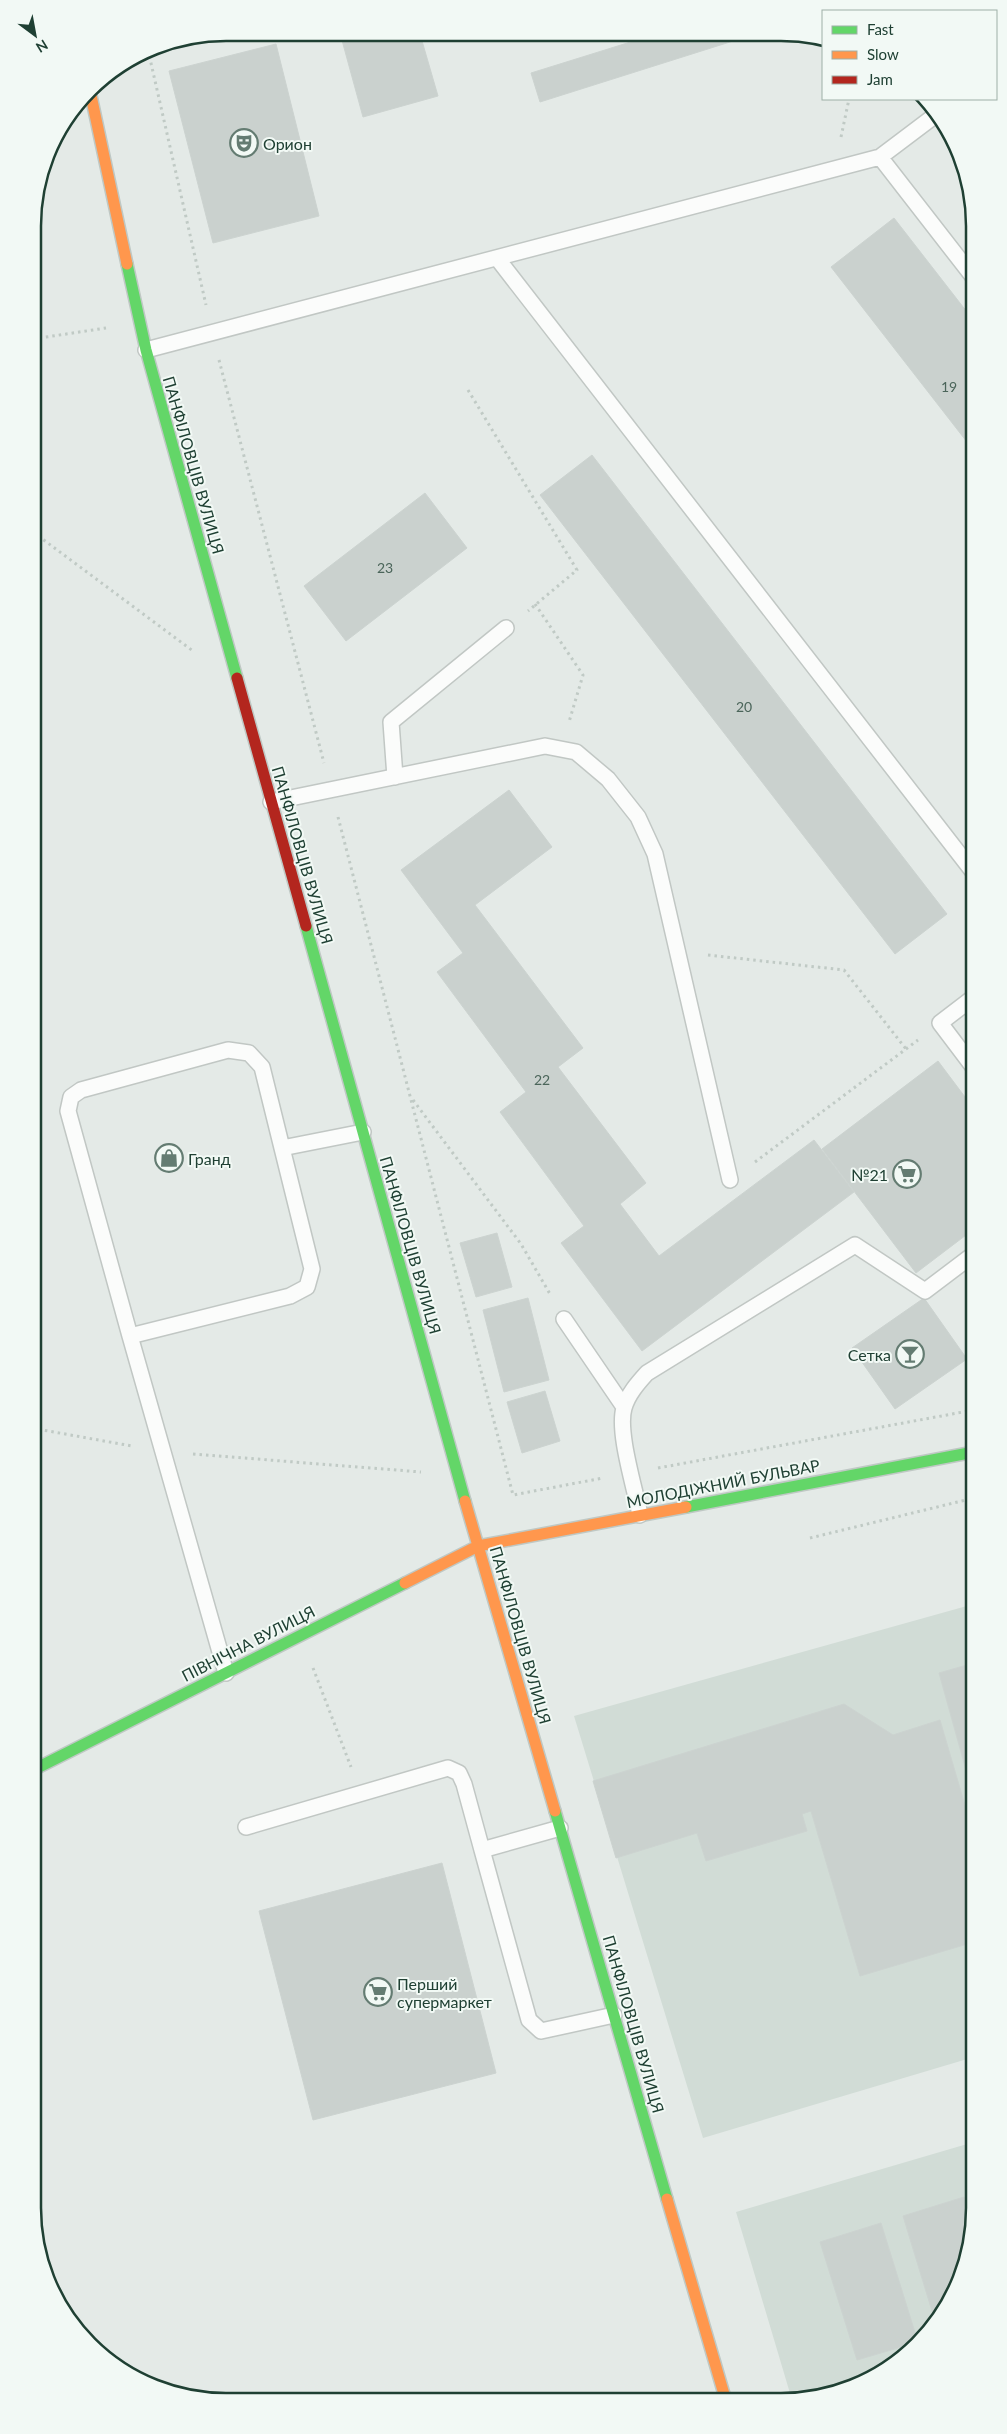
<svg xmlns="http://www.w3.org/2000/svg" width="1007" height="2434" font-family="Lato,sans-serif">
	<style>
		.built { fill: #d1dcd6 }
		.building { fill: #cad1ce; stroke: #ccd3d0 }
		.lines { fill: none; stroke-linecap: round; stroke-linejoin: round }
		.lane-casing { stroke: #c1c7c4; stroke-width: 18 }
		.fast-casing { stroke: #bfc8c4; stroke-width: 14 }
		.slow-casing { stroke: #bfc8c4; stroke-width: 14 }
		.jam-casing { stroke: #bfc8c4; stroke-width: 14 }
		.path { stroke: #c0cac5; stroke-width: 3; stroke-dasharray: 2.5 4; stroke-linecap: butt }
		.lane { stroke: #fbfcfb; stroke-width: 15 }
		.fast { stroke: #63d668; stroke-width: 11 }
		.slow { stroke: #ff974d; stroke-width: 11 }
		.jam { stroke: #b3261e; stroke-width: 11 }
		.labels { text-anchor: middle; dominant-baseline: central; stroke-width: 4; stroke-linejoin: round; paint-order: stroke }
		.number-label { font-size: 14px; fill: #4b655a }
		.poi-label { font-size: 16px; fill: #1f4033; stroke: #f2f9f5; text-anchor: start }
		.street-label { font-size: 16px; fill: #1f4033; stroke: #f2f9f5 }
		.rim { fill: none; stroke: #1f4033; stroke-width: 2.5 }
	</style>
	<rect width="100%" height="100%" fill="#e4eae7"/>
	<path class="built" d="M 974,1604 L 974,2057 L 703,2138 L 574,1716 Z
		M 974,2142 L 974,2220 L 960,2282 L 927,2335 L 878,2375 L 831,2395 L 792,2400 L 736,2212 Z"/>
	<path class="building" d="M 340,33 L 420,34 L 438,96 L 363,117 Z
		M 653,35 L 731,36 L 733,41 L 540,102 L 531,73 Z
		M 276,44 L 319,216 L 213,243 L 169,71 Z
		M 894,218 L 974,321 L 974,451 L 831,267 Z
		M 592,455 L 947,914 L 895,954 L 540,495 Z
		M 425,493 L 467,548 L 346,641 L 304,586 Z
		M 509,790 L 552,847 L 475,905 L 583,1048 L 558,1067 L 646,1183 L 620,1204 L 659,1256 L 814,1140 L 854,1192 L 642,1351 L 561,1243 L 584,1226 L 500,1112 L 526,1092 L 437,972 L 463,953 L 401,870 Z
		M 938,1061 L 974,1109 L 974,1151 L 972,1153 L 974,1156 L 974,1229 L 916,1273 L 822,1149 Z
		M 497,1233 L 512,1287 L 476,1297 L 460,1243 Z
		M 528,1298 L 549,1380 L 504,1392 L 483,1310 Z
		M 924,1298 L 967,1359 L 895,1409 L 852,1348 Z
		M 545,1391 L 560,1441 L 522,1453 L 507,1402 Z
		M 974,1663 L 974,1799 L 939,1673 Z
		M 844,1704 L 893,1735 L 940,1720 L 974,1836 L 974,1942 L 860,1976 L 811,1811 L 802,1814 L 807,1831 L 706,1861 L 697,1833 L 616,1858 L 593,1781 Z
		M 442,1863 L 496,2073 L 313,2120 L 259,1911 Z
		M 964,2197 L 973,2225 L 960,2282 L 935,2321 L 903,2216 Z
		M 881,2223 L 918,2342 L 857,2360 L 820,2242 Z"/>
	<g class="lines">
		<defs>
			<path id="lane" d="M 880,157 L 974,278
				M 497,258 L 974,873
				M 146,350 L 880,157 L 937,114
				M 395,777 L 391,722 L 506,628
				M 271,802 L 545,746 L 576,752 L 608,779 L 638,817 L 655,854 L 730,1180
				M 974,1068 L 940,1023 L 974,997
				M 282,1148 L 262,1067 L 249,1053 L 228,1050 L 81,1090 L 71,1097 L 68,1111 L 130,1336 L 290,1296 L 307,1287 L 312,1269 L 282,1148 L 363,1132
				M 564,1319 L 624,1407
				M 130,1336 L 226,1673
				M 640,1515 C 635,1488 617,1432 624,1408 C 628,1394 638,1383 647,1373 L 855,1245 L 925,1291 L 974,1254
				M 246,1827 L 448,1768 L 459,1773 L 464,1784 L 482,1850 L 560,1828
				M 482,1850 L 529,2020 L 541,2031 L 614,2015"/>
			<path id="fast" d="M 127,264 L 146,350 L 237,678
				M 306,926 L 465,1501
				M 686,1507 L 974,1452
				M 33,1770 L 405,1583
				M 555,1811 L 667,2199"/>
			<path id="slow" d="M 90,91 L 127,264
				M 465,1501 L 555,1811
				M 405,1583 L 478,1546 L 686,1507
				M 667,2199 L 726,2401"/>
			<path id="jam" d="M 237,678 L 306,926"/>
		</defs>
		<use href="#lane" class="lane-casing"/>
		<use href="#fast" class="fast-casing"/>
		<use href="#slow" class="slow-casing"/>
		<use href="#jam" class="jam-casing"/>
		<path class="path" d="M 148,50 L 206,305
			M 841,137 L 849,99
			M 33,339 L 106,328
			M 219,360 L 324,763
			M 468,390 L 577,570 L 528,611
			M 33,532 L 193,651
			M 535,604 L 583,675 L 569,722
			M 338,817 L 513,1495 L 603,1478
			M 708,955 L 844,970 L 906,1049
			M 413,1100 L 521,1244 L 550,1294
			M 755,1162 L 918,1040
			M 33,1426 L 37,1429 L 132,1446
			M 193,1454 L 421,1472
			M 658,1468 L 974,1410
			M 810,1538 L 974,1498
			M 313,1668 L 351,1767"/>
		<use href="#lane" class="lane"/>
		<use href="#fast" class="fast"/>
		<use href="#slow" class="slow"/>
		<use href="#jam" class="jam"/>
	</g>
	<defs>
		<symbol id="theatre-ring" viewBox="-11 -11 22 22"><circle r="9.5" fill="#f2f9f5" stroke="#647c72" stroke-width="1.5"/><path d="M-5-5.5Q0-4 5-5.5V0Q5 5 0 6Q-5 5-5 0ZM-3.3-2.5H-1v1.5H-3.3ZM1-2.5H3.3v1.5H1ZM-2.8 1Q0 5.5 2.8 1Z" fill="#647c72"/></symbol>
		<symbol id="shop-ring" viewBox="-11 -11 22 22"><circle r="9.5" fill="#f2f9f5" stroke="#647c72" stroke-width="1.5"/><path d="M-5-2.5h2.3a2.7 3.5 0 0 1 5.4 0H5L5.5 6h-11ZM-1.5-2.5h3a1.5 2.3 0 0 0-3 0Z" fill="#647c72"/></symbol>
		<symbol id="supermarket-ring" viewBox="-11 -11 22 22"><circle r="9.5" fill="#f2f9f5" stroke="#647c72" stroke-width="1.5"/><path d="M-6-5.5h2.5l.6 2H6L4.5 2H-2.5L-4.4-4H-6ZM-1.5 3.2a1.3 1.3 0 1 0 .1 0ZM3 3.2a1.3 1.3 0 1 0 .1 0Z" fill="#647c72"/></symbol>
		<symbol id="bar-ring" viewBox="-11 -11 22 22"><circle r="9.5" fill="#f2f9f5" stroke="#647c72" stroke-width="1.5"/><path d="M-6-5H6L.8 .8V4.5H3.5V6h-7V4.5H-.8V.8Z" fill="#647c72"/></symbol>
	</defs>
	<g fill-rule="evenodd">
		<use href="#theatre-ring" x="228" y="127" width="32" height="32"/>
		<use href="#shop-ring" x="153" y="1142" width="32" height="32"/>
		<use href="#supermarket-ring" x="891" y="1158" width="32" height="32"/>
		<use href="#bar-ring" x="894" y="1338" width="32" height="32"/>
		<use href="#supermarket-ring" x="362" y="1976" width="32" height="32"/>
	</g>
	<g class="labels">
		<g class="number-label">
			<text x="949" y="386">19</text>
			<text x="385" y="567">23</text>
			<text x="744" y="706">20</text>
			<text x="542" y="1079">22</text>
		</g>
		<g class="poi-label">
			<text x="263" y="143">Орион</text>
			<text x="188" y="1158">Гранд</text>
			<text x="888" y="1174" text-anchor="end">№21</text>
			<text x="891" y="1354" text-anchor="end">Сетка</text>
			<text x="397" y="1983">Перший<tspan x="397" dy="18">супермаркет</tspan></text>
		</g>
		<g class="street-label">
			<text transform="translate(194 465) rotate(74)">ПАНФІЛОВЦІВ ВУЛИЦЯ</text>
			<text transform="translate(303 855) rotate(74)">ПАНФІЛОВЦІВ ВУЛИЦЯ</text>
			<text transform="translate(411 1245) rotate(74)">ПАНФІЛОВЦІВ ВУЛИЦЯ</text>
			<text transform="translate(723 1483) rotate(-11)">МОЛОДІЖНИЙ БУЛЬВАР</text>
			<text transform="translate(521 1635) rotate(74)">ПАНФІЛОВЦІВ ВУЛИЦЯ</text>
			<text transform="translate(248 1643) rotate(-27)">ПІВНІЧНА ВУЛИЦЯ</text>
			<text transform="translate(634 2024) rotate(74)">ПАНФІЛОВЦІВ ВУЛИЦЯ</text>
		</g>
	</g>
	<path d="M0 0H1007V2434H0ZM226 41H781A185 185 0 0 1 966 226V2208A185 185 0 0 1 781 2393H226A185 185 0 0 1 41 2208V226A185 185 0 0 1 226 41Z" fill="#f2f9f5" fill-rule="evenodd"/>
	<path class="rim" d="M226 41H781A185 185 0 0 1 966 226V2208A185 185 0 0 1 781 2393H226A185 185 0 0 1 41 2208V226A185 185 0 0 1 226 41Z"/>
	<rect x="822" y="10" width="175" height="90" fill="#f2f9f5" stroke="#9eafa7"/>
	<rect x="832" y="26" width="25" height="8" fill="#63d668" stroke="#9eafa7"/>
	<text x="867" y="35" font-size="15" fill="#1f4033">Fast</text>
	<rect x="832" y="51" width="25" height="8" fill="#ff974d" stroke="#9eafa7"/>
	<text x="867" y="60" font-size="15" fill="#1f4033">Slow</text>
	<rect x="832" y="76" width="25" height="8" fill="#b3261e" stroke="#9eafa7"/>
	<text x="867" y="85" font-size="15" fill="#1f4033">Jam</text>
	<g transform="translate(35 35) rotate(148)" stroke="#f2f9f5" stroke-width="4" paint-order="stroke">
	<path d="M0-4L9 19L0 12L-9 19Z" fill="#1f4033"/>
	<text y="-8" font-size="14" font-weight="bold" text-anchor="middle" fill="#1f4033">N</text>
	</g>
</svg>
